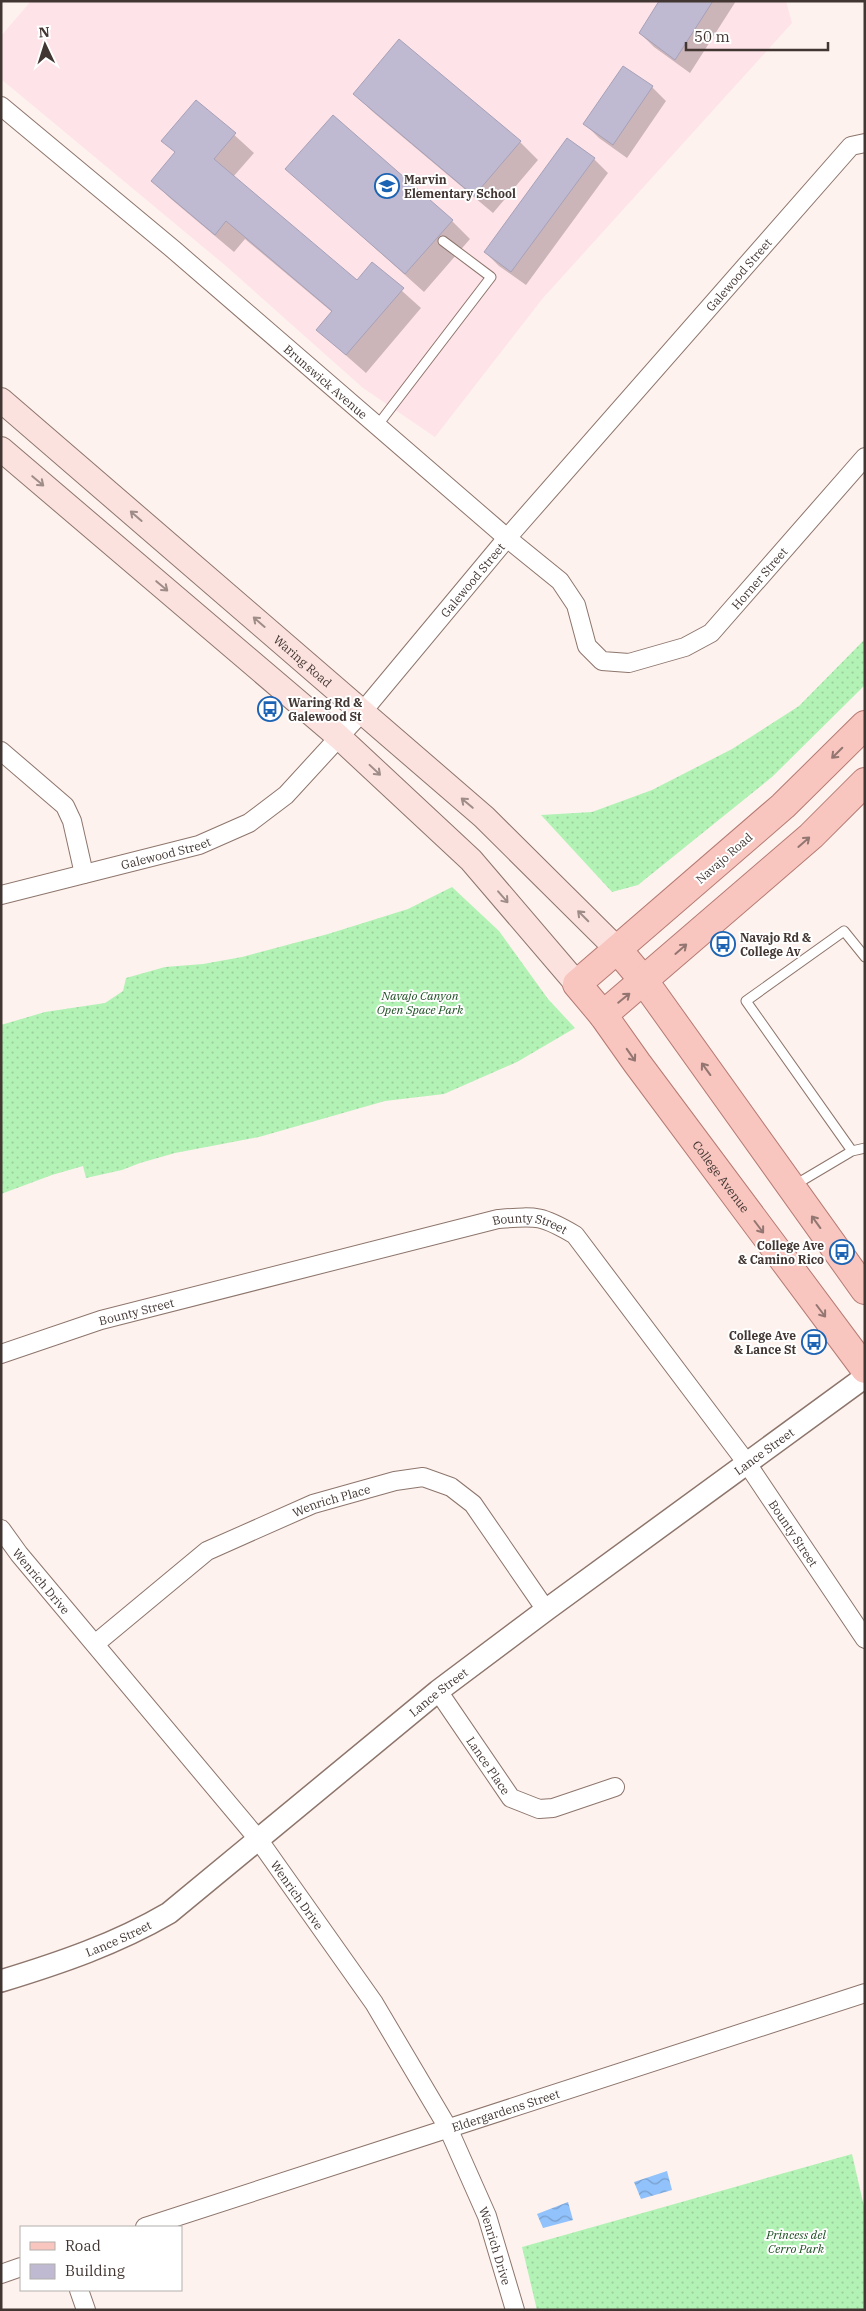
<svg xmlns="http://www.w3.org/2000/svg" width="866" height="2311" font-family="'IBM Plex Serif',serif">
	<style>
		.education { fill: #fee3e8 }
		.grass { fill: url(#grass-dots) }
		.water { fill: url(#water-waves) }
		.shadow { fill: #0003 }
		.building { fill: #bfbad1; stroke: #a6a1b8 }
		.lines { fill: none; stroke-linecap: round; stroke-linejoin: round }
		.service-casing { stroke: #8d756c; stroke-width: 11 }
		.minor-casing { stroke: #8d756c; stroke-width: 20 }
		.tertiary-casing { stroke: #8d756c; stroke-width: 24 }
		.secondary-casing { stroke: #8d756c; stroke-width: 26 }
		.primary-casing { stroke: #b57a72; stroke-width: 30 }
		.service { stroke: #fff; stroke-width: 9 }
		.minor { stroke: #fff; stroke-width: 18 }
		.tertiary { stroke: #fff; stroke-width: 21 }
		.secondary { stroke: #fce2df; stroke-width: 24 }
		.primary { stroke: #f8c5bf; stroke-width: 28 }
		.oneway { stroke: #9e8c88 }
		.oneway2 { stroke: #937671 }
		.labels { text-anchor: middle; dominant-baseline: central; stroke-width: 4; stroke-linejoin: round; paint-order: stroke }
		.poi-label { font-size: 12px; font-weight: bold; fill: #413632; stroke: #fff; text-anchor: start }
		.street-label { font-size: 12px; fill: #413632; stroke: #fff }
		.park-label { font-size: 12px; font-style: italic; fill: #1b4d20; stroke: #fff }
	</style>
	<defs>
		<pattern id="grass-dots" width="8" height="8" patternUnits="userSpaceOnUse" patternTransform="scale(1.25)"><rect width="8" height="8" fill="#b3f2b5"/><path d="M2 2h.1M6 6h.1" fill="none" stroke="#9bd09c" stroke-width="1.8" stroke-linecap="round"/></pattern>
		<pattern id="water-waves" width="16" height="10" patternUnits="userSpaceOnUse" patternTransform="scale(1.25)"><rect width="16" height="10" fill="#91c2fb"/><path d="M0 5q4-4 8 0t8 0" fill="none" stroke="#789ecc"/></pattern>
	</defs>
	<rect width="100%" height="100%" fill="#fdf2ee"/>
	<path class="education" d="M 31,1 L 786,1 L 792,23 L 543,298 L 435,437 L 363,388 L 226,266 L 1,79 L 1,36 Z"/>
	<path class="grass" d="M 865,639 L 865,685 L 772,777 L 638,885 L 612,892 L 541,815 L 592,812 L 652,790 L 732,749 L 799,706 Z
		M 452,887 L 499,931 L 548,999 L 575,1028 L 517,1062 L 444,1094 L 385,1101 L 259,1137 L 175,1153 L 140,1163 L 122,1170 L 86,1178 L 83,1166 L 52,1175 L 1,1194 L 1,1025 L 45,1012 L 105,1003 L 123,991 L 126,978 L 165,967 L 203,964 L 242,957 L 328,934 L 408,909 Z
		M 852,2154 L 865,2211 L 865,2310 L 537,2310 L 522,2247 Z"/>
	<path class="water" d="M 667,2171 L 672,2190 L 641,2199 L 634,2182 Z
		M 568,2202 L 573,2220 L 543,2228 L 537,2214 Z"/>
	<path class="shadow" d="M 660,1 L 736,1 L 690,73 L 654,47 L 640,33 Z
		M 652,87 L 666,101 L 627,158 L 599,138 L 585,124 Z
		M 354,94 L 520,142 L 538,160 L 493,213 L 373,112 Z
		M 197,101 L 254,153 L 233,177 L 357,282 L 372,264 L 421,308 L 366,373 L 317,330 L 332,312 L 245,239 L 234,252 L 171,199 L 152,181 L 176,153 L 163,140 Z
		M 594,159 L 608,173 L 526,285 L 499,266 L 485,252 Z
		M 287,169 L 452,221 L 470,239 L 424,292 Z"/>
	<path class="building" d="M 659,1 L 713,1 L 675,60 L 639,33 Z
		M 399,39 L 521,141 L 474,196 L 353,94 Z
		M 623,66 L 653,86 L 613,145 L 583,124 Z
		M 196,100 L 236,133 L 214,159 L 357,280 L 372,262 L 404,288 L 346,355 L 316,330 L 332,311 L 226,221 L 215,235 L 151,181 L 175,152 L 161,141 Z
		M 333,115 L 453,220 L 405,274 L 285,169 Z
		M 567,138 L 595,158 L 511,272 L 484,252 Z"/>
	<g class="lines">
		<defs>
			<path id="service" d="M 377,426 L 491,277 L 443,241
				M 852,1151 L 746,1001 L 844,931 L 865,957
				M 793,1186 L 852,1151 L 865,1148"/>
			<g id="minor">
				<path id="s1" d="M 1,106 L 174,250 L 507,538 L 560,581 L 576,605 L 587,646 L 602,661 L 629,663 L 685,647 L 711,633 L 865,457"/>
				<path d="M 1,751 L 65,806 L 72,821 L 84,874"/>
				<path id="s2" d="M 1,895 L 199,845 L 249,823 L 286,795 L 363,711 L 507,538 L 851,146 L 865,143"/>
				<path id="s3" d="M 1,1354 L 101,1320 L 498,1219 C 537,1216 541,1215 575,1235 L 746,1462 L 865,1639"/>
				<path id="s4" d="M 1,1529 L 19,1554 L 258,1839 L 374,2003 L 448,2128 L 487,2216 L 515,2310"/>
				<path id="s5" d="M 95,1644 L 207,1551 L 313,1504 L 395,1481 L 423,1477 L 451,1487 L 473,1504 L 546,1610"/>
				<path id="s6" d="M 438,1691 L 511,1798 L 539,1809 L 553,1808 L 615,1787"/>
				<path id="s7" d="M 145,2227 L 865,1993"/>
				<path d="M 1,2274 L 21,2267"/>
				<path d="M 79,2290 L 86,2310"/>
			</g>
			<g id="tertiary">
				<path id="s8" d="M 1,1981 C 60,1963 116,1944 169,1913 L 438,1691 L 546,1610 L 865,1377"/>
			</g>
			<g id="secondary">
				<path id="s9" d="M 1,400 L 484,817 L 618,950"/>
				<path d="M 1,449 L 339,737 L 471,860 L 577,984"/>
			</g>
			<g id="primary">
				<path id="s10" d="M 865,725 L 783,806 L 577,984 L 603,1015 L 637,1063 L 865,1369"/>
				<path d="M 618,950 L 644,981 L 865,1290"/>
				<path d="M 603,1015 L 811,836 L 865,782"/>
			</g>
		</defs>
		<use href="#service" class="service-casing"/>
		<use href="#minor" class="minor-casing"/>
		<use href="#tertiary" class="tertiary-casing"/>
		<use href="#secondary" class="secondary-casing"/>
		<use href="#primary" class="primary-casing"/>
		<use href="#service" class="service"/>
		<use href="#minor" class="minor"/>
		<use href="#tertiary" class="tertiary"/>
		<use href="#secondary" class="secondary"/>
		<use href="#primary" class="primary"/>
	</g>
	<defs><path id="oneway-shaft" d="M-6 0H5M1.5-3L5.5 0L1.5 3" fill="none" stroke-width="1.6" stroke-linecap="round" stroke-linejoin="round" transform="scale(1.25)"/></defs>
	<g class="oneway">
		<use href="#oneway-shaft" transform="translate(38 481) rotate(40)"/>
		<use href="#oneway-shaft" transform="translate(136 516) rotate(-139)"/>
		<use href="#oneway-shaft" transform="translate(162 586) rotate(40)"/>
		<use href="#oneway-shaft" transform="translate(259 622) rotate(-139)"/>
		<use href="#oneway-shaft" transform="translate(375 770) rotate(43)"/>
		<use href="#oneway-shaft" transform="translate(467 803) rotate(-140)"/>
		<use href="#oneway-shaft" transform="translate(503 897) rotate(49)"/>
		<use href="#oneway-shaft" transform="translate(583 916) rotate(-135)"/>
	</g>
	<g class="oneway2">
		<use href="#oneway-shaft" transform="translate(837 753) rotate(135)"/>
		<use href="#oneway-shaft" transform="translate(804 842) rotate(-41)"/>
		<use href="#oneway-shaft" transform="translate(681 949) rotate(-41)"/>
		<use href="#oneway-shaft" transform="translate(624 998) rotate(-39)"/>
		<use href="#oneway-shaft" transform="translate(631 1055) rotate(55)"/>
		<use href="#oneway-shaft" transform="translate(706 1069) rotate(-126)"/>
		<use href="#oneway-shaft" transform="translate(816 1222) rotate(-126)"/>
		<use href="#oneway-shaft" transform="translate(759 1227) rotate(53)"/>
		<use href="#oneway-shaft" transform="translate(821 1311) rotate(53)"/>
	</g>
	<defs>
		<symbol id="school-ring" viewBox="-11 -11 22 22"><circle r="9.5" fill="#fff" stroke="#1d63b3" stroke-width="1.5"/><path d="M0-5L7-2L0 1L-7-2ZM-4 1L0 2.5L4 1V4Q0 6-4 4Z" fill="#1d63b3"/></symbol>
		<symbol id="bus-ring" viewBox="-11 -11 22 22"><circle r="9.5" fill="#fff" stroke="#1d63b3" stroke-width="1.5"/><path d="M-5-6H5V4H4V6H2V4H-2V6H-4V4H-5ZM-3.5-4V0h7V-4ZM-3.5 1.2v1.5H-2V1.2ZM2 1.2v1.5H3.5V1.2Z" fill="#1d63b3"/></symbol>
	</defs>
	<g fill-rule="evenodd">
		<use href="#school-ring" x="373" y="172" width="28" height="28"/>
		<use href="#bus-ring" x="256" y="695" width="28" height="28"/>
		<use href="#bus-ring" x="709" y="930" width="28" height="28"/>
		<use href="#bus-ring" x="828" y="1238" width="28" height="28"/>
		<use href="#bus-ring" x="800" y="1328" width="28" height="28"/>
	</g>
	<g class="labels">
		<g class="poi-label">
			<text x="404" y="179">Marvin<tspan x="404" dy="14">Elementary School</tspan></text>
			<text x="288" y="702">Waring Rd &amp;<tspan x="288" dy="14">Galewood St</tspan></text>
			<text x="740" y="937">Navajo Rd &amp;<tspan x="740" dy="14">College Av</tspan></text>
			<text x="824" y="1245" text-anchor="end">College Ave<tspan x="824" dy="14">&amp; Camino Rico</tspan></text>
			<text x="796" y="1335" text-anchor="end">College Ave<tspan x="796" dy="14">&amp; Lance St</tspan></text>
		</g>
		<g class="street-label">
			<text stroke="none"><textPath href="#s2" startOffset="995">Galewood Street</textPath></text>
			<text stroke="none"><textPath href="#s1" startOffset="426">Brunswick Avenue</textPath></text>
			<text stroke="none"><textPath href="#s1" startOffset="1014">Horner Street</textPath></text>
			<text stroke="none"><textPath href="#s2" startOffset="590">Galewood Street</textPath></text>
			<text stroke="none"><textPath href="#s9" startOffset="399">Waring Road</textPath></text>
			<text stroke="none"><textPath href="#s2" startOffset="170">Galewood Street</textPath></text>
			<text transform="translate(724 858) rotate(-41)">Navajo Road</text>
			<text stroke="none"><textPath href="#s10" startOffset="628">College Avenue</textPath></text>
			<text stroke="none"><textPath href="#s3" startOffset="548">Bounty Street</textPath></text>
			<text stroke="none"><textPath href="#s3" startOffset="142">Bounty Street</textPath></text>
			<text stroke="none"><textPath href="#s8" startOffset="935">Lance Street</textPath></text>
			<text stroke="none"><textPath href="#s5" startOffset="280">Wenrich Place</textPath></text>
			<text stroke="none"><textPath href="#s3" startOffset="966">Bounty Street</textPath></text>
			<text stroke="none"><textPath href="#s4" startOffset="66">Wenrich Drive</textPath></text>
			<text stroke="none"><textPath href="#s8" startOffset="530">Lance Street</textPath></text>
			<text stroke="none"><textPath href="#s6" startOffset="90">Lance Place</textPath></text>
			<text stroke="none"><textPath href="#s4" startOffset="471">Wenrich Drive</textPath></text>
			<text stroke="none"><textPath href="#s8" startOffset="125">Lance Street</textPath></text>
			<text stroke="none"><textPath href="#s7" startOffset="379">Eldergardens Street</textPath></text>
			<text stroke="none"><textPath href="#s4" startOffset="876">Wenrich Drive</textPath></text>
		</g>
		<g class="park-label">
			<text x="420" y="995">Navajo Canyon<tspan x="420" dy="14">Open Space Park</tspan></text>
			<text x="796" y="2234">Princess del<tspan x="796" dy="14">Cerro Park</tspan></text>
		</g>
	</g>
	<rect width="866" height="2311" fill="none" stroke="#413632" stroke-width="5"/>
	<rect x="20" y="2226" width="162" height="65" fill="#ffffff" stroke="#b3afad"/>
	<rect x="30" y="2242" width="25" height="8" fill="#f8c5bf" stroke="#b3afad"/>
	<text x="65" y="2251" font-size="15" fill="#413632">Road</text>
	<rect x="30" y="2264" width="25" height="15" fill="#bfbad1" stroke="#b3afad"/>
	<text x="65" y="2276" font-size="15" fill="#413632">Building</text>
	<g transform="translate(45 45) rotate(356)" stroke="#ffffff" stroke-width="4" paint-order="stroke">
	<path d="M0-4L9 19L0 12L-9 19Z" fill="#413632"/>
	<text y="-8" font-size="14" font-weight="bold" text-anchor="middle" fill="#413632">N</text>
	</g>
	<path d="M686 42v8h142v-8" fill="none" stroke="#413632" stroke-width="2.5"/>
	<text x="694" y="42" font-size="15" fill="#413632" stroke="#ffffff" stroke-width="4" paint-order="stroke">50 m</text>
</svg>
